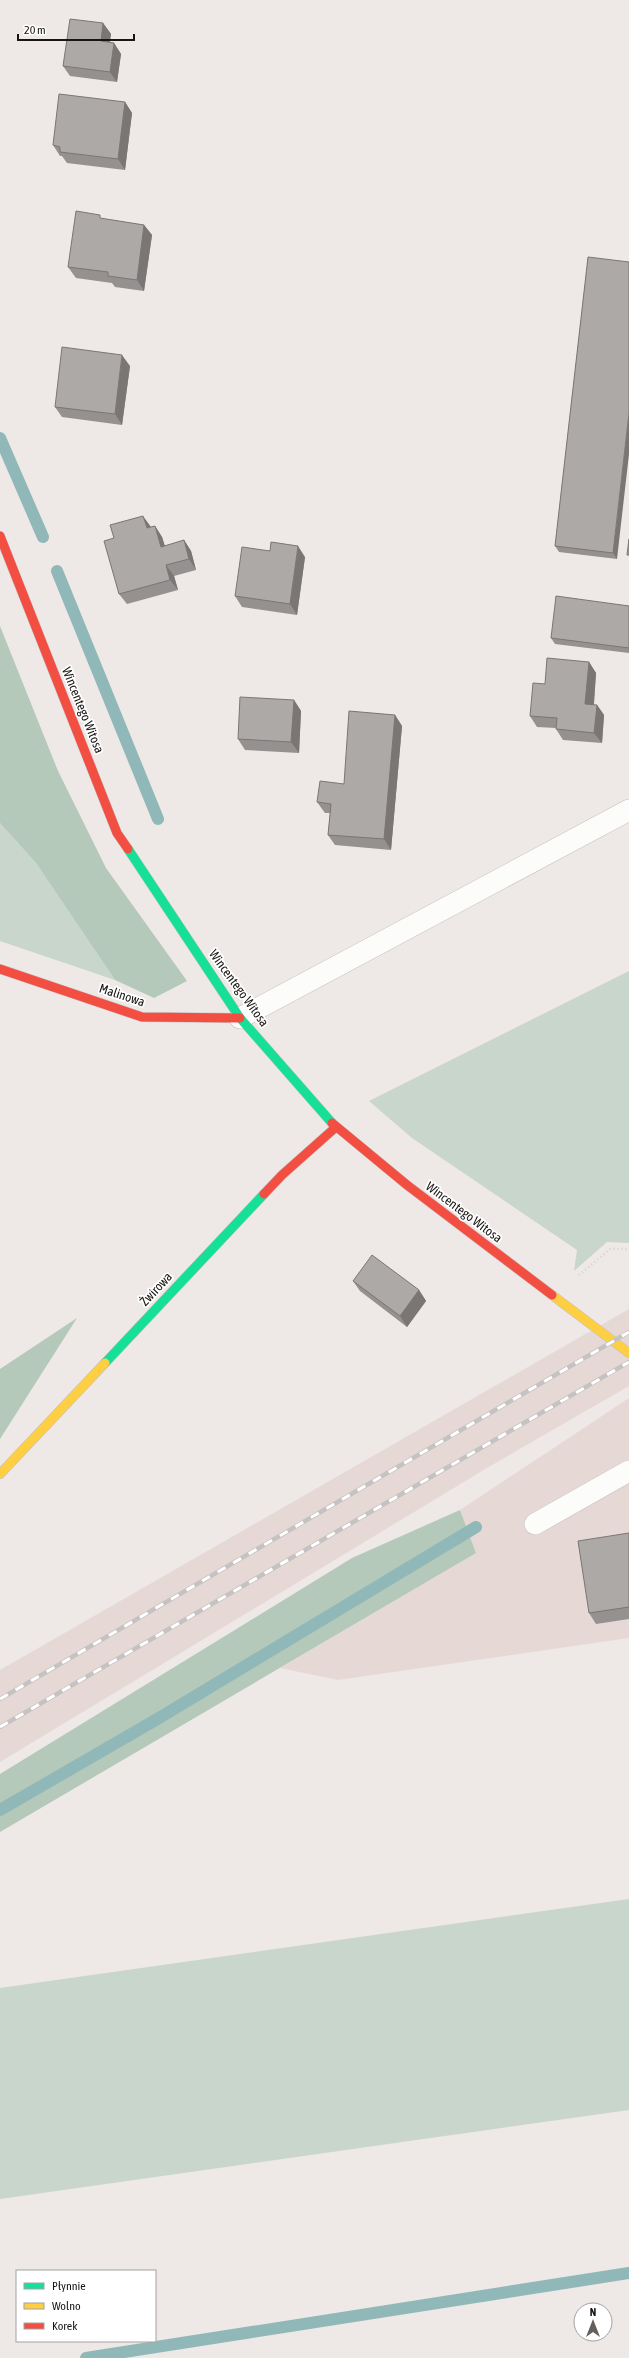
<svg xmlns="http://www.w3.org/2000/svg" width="629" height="2358" font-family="'Asap Condensed',sans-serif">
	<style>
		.built { fill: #e6d9d5 }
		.green { fill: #c9d6cb }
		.forest { fill: #b4c9b9 }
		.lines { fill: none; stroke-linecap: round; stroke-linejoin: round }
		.stream { stroke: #90b8b8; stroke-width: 12 }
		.lane-casing { stroke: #c5c0bf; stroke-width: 22 }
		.fast-casing { stroke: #c5c0bf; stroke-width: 10 }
		.slow-casing { stroke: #c5c0bf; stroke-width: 10 }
		.jam-casing { stroke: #c5c0bf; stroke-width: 10 }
		.path { stroke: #d4d2d1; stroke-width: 2.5; stroke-dasharray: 1 3; stroke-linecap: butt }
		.lane { stroke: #fcfcfb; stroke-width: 21 }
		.fast { stroke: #16e098; stroke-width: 9 }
		.slow { stroke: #ffcf43; stroke-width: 9 }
		.jam { stroke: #f24e42; stroke-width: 9 }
		.rail-casing { stroke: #c4c3c1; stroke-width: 4.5 }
		.rail { stroke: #fff; stroke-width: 3; stroke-dasharray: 9; stroke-linecap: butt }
		.wall { fill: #959190 }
		.shaded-wall { fill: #797675 }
		.building { fill: #ada9a7; stroke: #797675 }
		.labels { text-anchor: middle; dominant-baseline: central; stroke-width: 3.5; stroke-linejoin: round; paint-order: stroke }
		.street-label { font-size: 13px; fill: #181513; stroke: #fff }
	</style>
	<rect width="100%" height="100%" fill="#eee8e6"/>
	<path class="built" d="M 629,1309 L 629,1386 L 487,1468 L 0,1762 L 0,1670 Z
		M 629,1398 L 629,1638 L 338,1680 L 280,1668 L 476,1553 L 460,1510 Z"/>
	<path class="green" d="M 0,823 L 36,863 L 115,980 L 0,941 Z
		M 629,971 L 629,1243 L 607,1242 L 574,1271 L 577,1250 L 412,1138 L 369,1101 Z
		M 629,1899 L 629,2110 L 0,2199 L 0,1988 Z"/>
	<path class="forest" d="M 0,626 L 58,771 L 106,868 L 187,981 L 154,998 L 115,980 L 36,863 L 0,823 Z
		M 77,1318 L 0,1439 L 0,1369 Z
		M 460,1510 L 476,1553 L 0,1832 L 0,1774 L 352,1558 Z"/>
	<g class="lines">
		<path class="stream" d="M 0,438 L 43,537
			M 57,571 L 158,819
			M 0,1810 L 159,1718 L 476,1527
			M 86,2358 L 629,2273"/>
		<defs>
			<path id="lane" d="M 240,1018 L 629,810
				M 535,1524 L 629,1471"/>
			<path id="fast" d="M 128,849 L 240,1018 L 332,1123
				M 105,1363 L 264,1194"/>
			<path id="slow" d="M 552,1295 L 629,1353
				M 0,1474 L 105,1363"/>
			<path id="jam" d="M 0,536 L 117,833 L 128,849
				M 0,969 L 142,1017 L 240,1018
				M 332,1123 L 407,1185 L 552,1295
				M 264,1194 L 282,1175 L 336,1127"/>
		</defs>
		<use href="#lane" class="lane-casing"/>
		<use href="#fast" class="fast-casing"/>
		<use href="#slow" class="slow-casing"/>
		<use href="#jam" class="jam-casing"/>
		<path class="path" d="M 579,1275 L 610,1249 L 629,1249"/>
		<use href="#lane" class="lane"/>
		<use href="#fast" class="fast"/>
		<use href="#slow" class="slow"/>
		<use href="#jam" class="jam"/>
		<defs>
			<path id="rail" d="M 0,1699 L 629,1332
				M 0,1727 L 629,1362"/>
		</defs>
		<use href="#rail" class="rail-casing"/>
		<use href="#rail" class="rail"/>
	</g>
	<path class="wall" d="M 103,23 L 111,34 L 110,42 L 114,43 L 121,54 L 117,82 L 70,76 L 63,66 Z
		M 125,102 L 132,113 L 125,170 L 67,163 L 62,156 L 60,156 L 53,145 Z
		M 103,219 L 144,225 L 152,235 L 144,291 L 115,287 L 112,283 L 76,278 L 68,267 Z
		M 588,257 L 617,559 L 559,552 L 555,546 Z
		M 130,366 L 122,425 L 62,417 L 55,407 Z
		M 155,526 L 162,537 L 165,546 L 184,540 L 191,551 L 196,570 L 174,576 L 178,590 L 127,604 L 119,594 L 151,527 Z
		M 305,557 L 297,615 L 242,607 L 235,596 Z
		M 629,606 L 629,653 L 555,644 L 551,638 Z
		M 589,662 L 596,673 L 594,705 L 597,705 L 604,715 L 602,743 L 563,740 L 556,729 L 556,728 L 537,727 L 530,716 L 545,684 Z
		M 294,700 L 301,711 L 299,753 L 245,750 L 238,739 Z
		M 395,715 L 402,726 L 391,850 L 335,845 L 328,835 L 330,813 L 325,813 L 317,802 L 344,784 Z
		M 353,1281 L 419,1290 L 426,1301 L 407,1327 L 360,1291 Z
		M 629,1533 L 629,1619 L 596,1624 L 589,1613 Z"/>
	<path class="shaded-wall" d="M 103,23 L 111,34 L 108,51 L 101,41 Z
		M 114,43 L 121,54 L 117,82 L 110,72 Z
		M 125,102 L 132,113 L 125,170 L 118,159 Z
		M 144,225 L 152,235 L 144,291 L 137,280 Z
		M 122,355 L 130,366 L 122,425 L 115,414 Z
		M 629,413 L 629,454 L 617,559 L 613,553 Z
		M 143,516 L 151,527 L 147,528 Z
		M 155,526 L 162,537 L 168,557 L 161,547 Z
		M 184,540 L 191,551 L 196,570 L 189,559 Z
		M 298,546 L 305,557 L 297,615 L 290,604 Z
		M 166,565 L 174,576 L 178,590 L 170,580 Z
		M 589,662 L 596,673 L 593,714 L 585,704 Z
		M 294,700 L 301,711 L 299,753 L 291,742 Z
		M 597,705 L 604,715 L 602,743 L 594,733 Z
		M 395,715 L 402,726 L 391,850 L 384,839 Z
		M 419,1290 L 426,1301 L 407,1327 L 400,1316 Z"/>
	<path class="building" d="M 70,19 L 103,23 L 101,41 L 114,43 L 110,72 L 63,66 Z
		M 59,94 L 125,102 L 118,159 L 60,152 L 60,147 L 53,145 Z
		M 76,211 L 100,215 L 100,218 L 144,225 L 137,280 L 108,276 L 108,272 L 68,267 Z
		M 588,257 L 629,262 L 629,413 L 613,553 L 555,546 Z
		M 62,347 L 122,355 L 115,414 L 55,407 Z
		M 143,516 L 147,528 L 155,526 L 161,547 L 184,540 L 189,559 L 166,565 L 170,580 L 119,594 L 104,541 L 114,538 L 110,525 Z
		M 629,539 L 629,555 L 627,555 Z
		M 271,542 L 298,546 L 290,604 L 235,596 L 242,547 L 270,551 Z
		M 556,596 L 629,606 L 629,648 L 551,638 Z
		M 547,658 L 589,662 L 585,704 L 597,705 L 594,733 L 556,729 L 557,718 L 530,716 L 533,683 L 545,684 Z
		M 240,697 L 294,700 L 291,742 L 238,739 Z
		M 349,711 L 395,715 L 384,839 L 328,835 L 331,804 L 317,802 L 320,781 L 344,784 Z
		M 372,1255 L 419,1290 L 400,1316 L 353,1281 Z
		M 629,1533 L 629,1607 L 589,1613 L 578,1541 Z"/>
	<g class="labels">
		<g class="street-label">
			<text transform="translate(83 710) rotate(68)">Wincentego Witosa</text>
			<text transform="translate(239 988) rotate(54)">Wincentego Witosa</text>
			<text transform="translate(122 995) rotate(18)">Malinowa</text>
			<text transform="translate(464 1212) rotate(37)">Wincentego Witosa</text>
			<text transform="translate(156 1289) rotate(-47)">Żwirowa</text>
		</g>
	</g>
	<rect x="16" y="2270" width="140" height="72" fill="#ffffff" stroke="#a3a1a1"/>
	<rect x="24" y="2283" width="20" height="6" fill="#16e098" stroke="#a3a1a1"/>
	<text x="52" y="2290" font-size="12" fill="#181513">Płynnie</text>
	<rect x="24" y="2303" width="20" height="6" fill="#ffcf43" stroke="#a3a1a1"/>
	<text x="52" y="2310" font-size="12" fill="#181513">Wolno</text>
	<rect x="24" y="2323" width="20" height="6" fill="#f24e42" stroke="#a3a1a1"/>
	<text x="52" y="2330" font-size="12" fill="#181513">Korek</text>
	<g transform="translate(593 2322)"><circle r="19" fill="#ffffff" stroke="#a3a1a1"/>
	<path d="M0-3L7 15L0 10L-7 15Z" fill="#635f5d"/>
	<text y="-6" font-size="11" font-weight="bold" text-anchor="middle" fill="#181513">N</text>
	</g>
	<path d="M18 34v6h116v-6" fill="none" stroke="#181513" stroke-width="2"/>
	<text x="24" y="34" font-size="12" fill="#181513" stroke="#ffffff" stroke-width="3" paint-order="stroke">20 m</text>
</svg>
